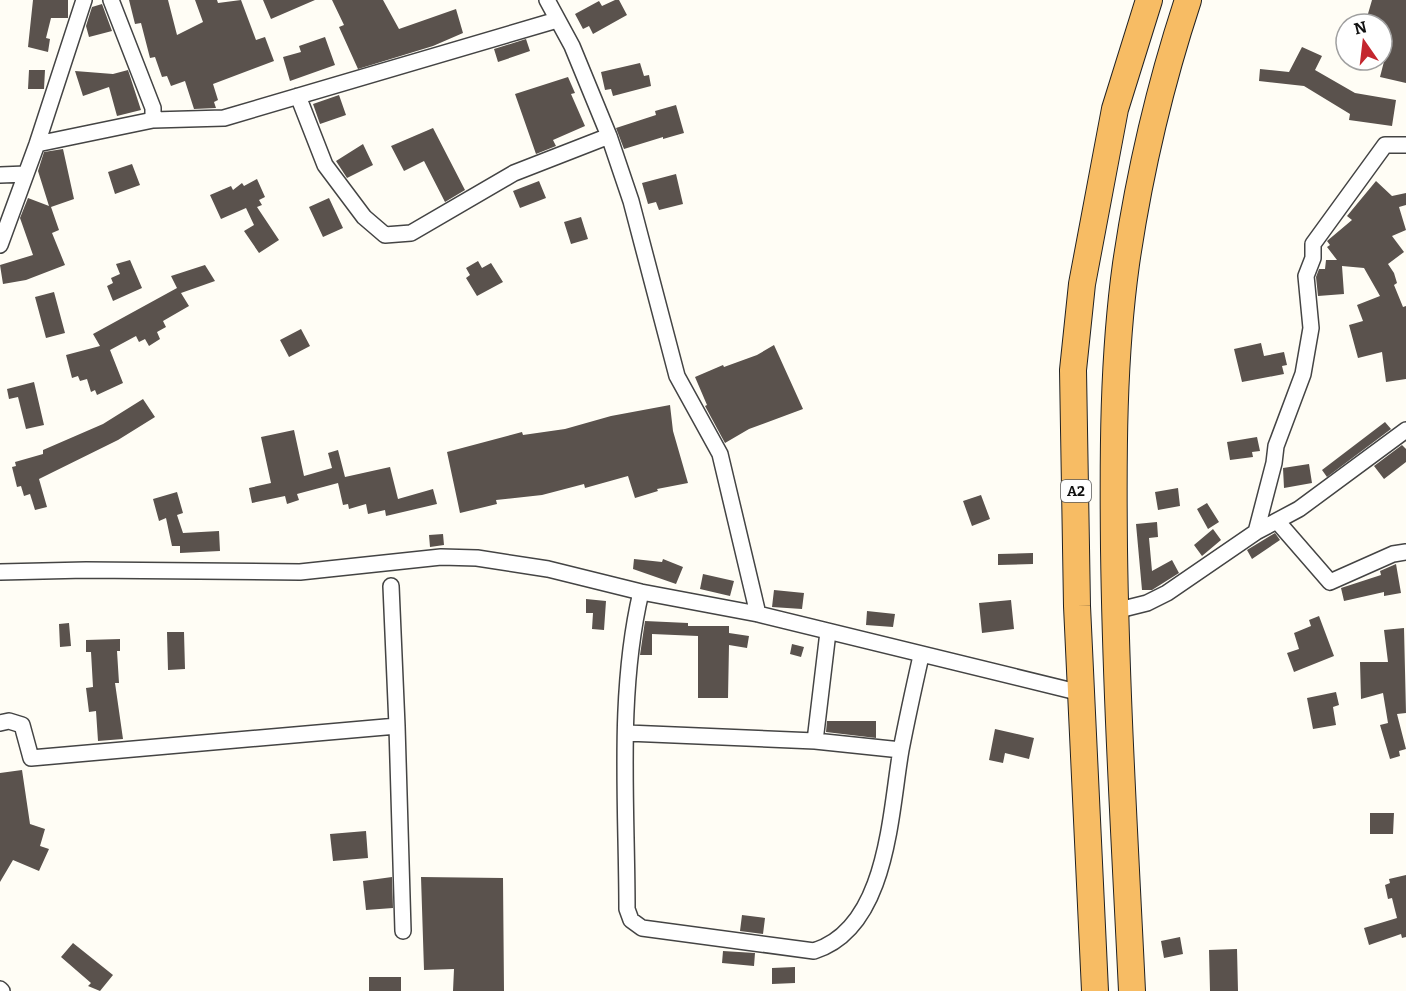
<svg xmlns="http://www.w3.org/2000/svg" width="1406" height="991" font-family="Bitter,serif">
	<style>
		.building { fill: #5a524d }
		.lines { fill: none; stroke-linecap: round; stroke-linejoin: round }
		.minor-casing { stroke: #444; stroke-width: 18 }
		.trunk-casing { stroke: #222; stroke-width: 28 }
		.minor { stroke: #fff; stroke-width: 15 }
		.trunk { stroke: #f7bc64; stroke-width: 26 }
		.labels { text-anchor: middle; dominant-baseline: central; stroke-width: 6; stroke-linejoin: round; paint-order: stroke }
		.shield { fill: #fff; stroke: #585858; stroke-width: 1.5 }
		.shield-label { font-size: 14px; font-weight: bold; fill: #111 }
	</style>
	<rect width="100%" height="100%" fill="#fffdf5"/>
	<path class="building" d="M 33,0 L 68,0 L 68,18 L 51,18 L 46,38 L 50,39 L 48,52 L 28,47 Z
		M 129,0 L 168,0 L 177,35 L 203,22 L 195,0 L 217,0 L 218,3 L 241,0 L 256,40 L 265,37 L 274,61 L 213,84 L 218,100 L 214,102 L 216,108 L 194,109 L 185,81 L 171,86 L 167,76 L 162,77 L 155,57 L 150,58 L 141,23 L 135,24 Z
		M 263,0 L 315,0 L 271,19 Z
		M 332,0 L 383,0 L 399,29 L 456,9 L 463,33 L 433,46 L 358,69 L 339,27 L 344,25 Z
		M 615,0 L 619,0 L 627,15 L 593,34 L 589,26 L 583,29 L 575,14 L 599,1 L 602,6 Z
		M 1372,0 L 1406,0 L 1406,83 L 1380,77 L 1390,38 L 1382,36 L 1382,24 L 1365,24 Z
		M 102,4 L 112,31 L 89,37 L 86,26 L 92,7 Z
		M 325,37 L 335,65 L 290,81 L 283,57 L 301,52 L 299,46 Z
		M 526,39 L 530,51 L 498,62 L 494,49 Z
		M 1302,47 L 1322,56 L 1315,70 L 1355,93 L 1396,100 L 1392,126 L 1349,120 L 1350,114 L 1304,86 L 1259,81 L 1260,69 L 1289,72 Z
		M 640,63 L 644,76 L 649,75 L 651,86 L 613,96 L 611,89 L 605,90 L 601,72 Z
		M 29,70 L 45,70 L 44,89 L 28,89 Z
		M 128,70 L 141,110 L 117,116 L 109,87 L 83,96 L 75,71 L 113,74 Z
		M 568,77 L 575,93 L 571,94 L 585,126 L 553,140 L 556,146 L 536,154 L 515,94 Z
		M 339,95 L 346,115 L 320,124 L 313,104 Z
		M 676,105 L 684,133 L 663,139 L 663,137 L 624,149 L 616,128 L 656,115 L 655,111 Z
		M 433,128 L 465,190 L 445,202 L 424,161 L 404,171 L 391,146 Z
		M 363,144 L 373,165 L 347,178 L 336,161 Z
		M 63,149 L 74,199 L 51,207 L 59,230 L 52,233 L 65,265 L 26,280 L 3,284 L 0,265 L 33,255 L 20,218 L 28,198 L 49,206 L 38,171 L 44,152 Z
		M 132,164 L 140,185 L 115,194 L 108,172 Z
		M 676,174 L 683,204 L 659,210 L 656,202 L 648,204 L 642,183 Z
		M 257,179 L 265,197 L 259,200 L 262,205 L 257,207 L 279,240 L 259,253 L 244,231 L 254,225 L 246,208 L 221,219 L 210,195 L 231,186 L 233,190 L 242,183 L 244,186 Z
		M 539,181 L 546,198 L 520,208 L 513,191 Z
		M 1376,181 L 1392,196 L 1406,193 L 1406,205 L 1399,207 L 1406,230 L 1392,236 L 1404,252 L 1388,264 L 1394,273 L 1397,283 L 1394,285 L 1403,307 L 1406,306 L 1406,379 L 1386,382 L 1382,352 L 1358,358 L 1349,325 L 1363,321 L 1357,305 L 1380,296 L 1364,268 L 1342,266 L 1344,294 L 1318,296 L 1316,277 L 1319,269 L 1325,269 L 1326,260 L 1337,260 L 1327,247 L 1330,245 L 1327,241 L 1352,220 L 1347,216 Z
		M 329,198 L 343,228 L 323,237 L 309,207 Z
		M 581,217 L 588,239 L 571,244 L 564,222 Z
		M 130,260 L 142,288 L 113,301 L 107,286 L 113,283 L 111,278 L 120,274 L 116,264 Z
		M 478,261 L 482,268 L 491,263 L 503,282 L 477,296 L 466,278 L 470,275 L 466,268 Z
		M 205,265 L 215,281 L 181,293 L 189,306 L 163,321 L 166,327 L 157,332 L 160,339 L 149,346 L 145,339 L 139,342 L 136,336 L 110,350 L 123,383 L 97,395 L 95,390 L 91,392 L 87,379 L 80,381 L 78,376 L 72,378 L 66,355 L 100,346 L 93,334 L 177,288 L 171,276 Z
		M 54,292 L 65,333 L 46,338 L 35,297 Z
		M 301,329 L 310,346 L 289,357 L 280,340 Z
		M 1261,343 L 1264,356 L 1284,352 L 1287,365 L 1282,366 L 1284,374 L 1242,382 L 1234,349 Z
		M 774,345 L 803,409 L 749,429 L 725,443 L 705,406 L 707,405 L 695,377 L 723,365 L 724,367 L 757,355 Z
		M 34,382 L 44,425 L 26,429 L 18,397 L 9,399 L 7,389 Z
		M 143,399 L 155,417 L 118,440 L 39,479 L 47,507 L 35,510 L 30,494 L 24,496 L 21,486 L 17,487 L 12,467 L 16,466 L 15,462 L 43,454 L 43,450 L 103,424 Z
		M 670,405 L 673,431 L 688,483 L 657,489 L 658,491 L 635,498 L 628,476 L 585,488 L 584,484 L 542,495 L 496,500 L 497,504 L 460,513 L 447,452 L 522,432 L 523,435 L 565,429 L 611,416 Z
		M 1385,422 L 1391,429 L 1327,477 L 1322,470 Z
		M 294,430 L 304,476 L 332,468 L 328,453 L 338,450 L 345,477 L 390,467 L 398,499 L 433,489 L 437,504 L 386,516 L 385,510 L 368,514 L 366,504 L 349,509 L 348,504 L 343,505 L 338,483 L 297,494 L 299,500 L 287,504 L 285,496 L 252,503 L 249,488 L 271,483 L 261,437 Z
		M 1257,437 L 1260,451 L 1252,452 L 1253,457 L 1230,460 L 1227,442 Z
		M 1402,445 L 1406,449 L 1406,462 L 1384,479 L 1374,466 Z
		M 1309,464 L 1312,483 L 1284,488 L 1283,468 Z
		M 1178,488 L 1180,506 L 1158,510 L 1155,492 Z
		M 177,492 L 183,513 L 177,515 L 183,533 L 219,531 L 220,551 L 180,553 L 180,546 L 172,546 L 166,518 L 159,521 L 153,499 Z
		M 981,495 L 990,519 L 972,526 L 963,501 Z
		M 1207,503 L 1219,522 L 1208,529 L 1197,509 Z
		M 1157,522 L 1158,537 L 1149,538 L 1152,571 L 1172,560 L 1179,573 L 1152,590 L 1142,590 L 1136,524 Z
		M 1213,529 L 1221,540 L 1202,556 L 1194,545 Z
		M 1275,533 L 1280,540 L 1252,559 L 1247,550 Z
		M 443,534 L 444,545 L 430,547 L 429,535 Z
		M 1033,553 L 1033,564 L 998,565 L 998,554 Z
		M 634,559 L 662,562 L 663,559 L 683,567 L 676,584 L 633,569 Z
		M 1396,564 L 1401,593 L 1384,596 L 1384,592 L 1344,601 L 1341,588 L 1381,575 L 1380,571 Z
		M 703,574 L 734,581 L 730,596 L 700,589 Z
		M 774,590 L 804,593 L 802,609 L 772,607 Z
		M 586,599 L 606,601 L 604,630 L 592,629 L 593,613 L 586,613 Z
		M 1011,600 L 1014,629 L 982,633 L 979,603 Z
		M 867,611 L 895,614 L 893,627 L 866,625 Z
		M 1319,616 L 1334,656 L 1294,672 L 1287,653 L 1299,649 L 1294,633 L 1311,626 L 1309,620 Z
		M 645,621 L 688,623 L 688,626 L 729,626 L 729,633 L 749,636 L 747,648 L 729,645 L 728,698 L 698,698 L 698,636 L 652,634 L 652,655 L 640,655 Z
		M 69,623 L 71,646 L 60,647 L 59,624 Z
		M 1404,628 L 1406,713 L 1397,714 L 1406,749 L 1399,751 L 1400,756 L 1390,759 L 1380,725 L 1388,723 L 1383,693 L 1361,699 L 1360,662 L 1388,662 L 1384,630 Z
		M 167,632 L 184,632 L 185,669 L 168,670 Z
		M 120,639 L 120,651 L 117,651 L 119,683 L 115,683 L 123,739 L 98,741 L 96,711 L 89,712 L 86,688 L 93,687 L 91,652 L 86,652 L 86,640 Z
		M 792,644 L 804,647 L 801,657 L 790,654 Z
		M 1336,692 L 1339,705 L 1333,707 L 1336,725 L 1313,729 L 1307,698 Z
		M 827,721 L 876,721 L 876,738 L 826,732 Z
		M 995,729 L 1034,738 L 1029,759 L 1005,753 L 1003,763 L 989,760 Z
		M 22,770 L 30,824 L 45,829 L 40,846 L 49,849 L 39,871 L 13,860 L 0,882 L 0,773 Z
		M 1370,813 L 1394,813 L 1393,834 L 1370,834 Z
		M 366,831 L 368,858 L 333,861 L 330,834 Z
		M 1406,875 L 1406,937 L 1402,938 L 1401,934 L 1369,945 L 1364,928 L 1397,918 L 1392,898 L 1388,899 L 1385,885 L 1390,883 L 1389,879 Z
		M 392,877 L 393,908 L 366,910 L 363,881 Z
		M 421,877 L 503,878 L 504,991 L 453,991 L 454,969 L 424,970 Z
		M 742,915 L 765,918 L 763,934 L 740,931 Z
		M 1180,937 L 1183,954 L 1164,958 L 1161,941 Z
		M 73,943 L 113,975 L 100,991 L 88,986 L 91,983 L 61,957 Z
		M 1237,949 L 1238,991 L 1210,991 L 1209,950 Z
		M 723,951 L 755,953 L 754,966 L 722,963 Z
		M 795,967 L 795,983 L 772,984 L 772,968 Z
		M 369,977 L 401,977 L 401,991 L 369,991 Z"/>
	<g class="lines">
		<defs>
			<path id="minor" d="M 111,0 L 153,108 L 153,120
				M 547,0 L 572,46 L 609,136 L 631,201 L 677,376 L 720,454 L 758,614
				M 298,96 L 325,165 L 364,217 L 385,235 L 411,233 L 514,173 L 609,136
				M 37,144 L 153,120 L 224,118 L 557,20
				M 0,175 L 26,174
				M 0,245 L 37,144 L 84,0
				M 1277,521 L 1330,582 L 1393,554 L 1406,552
				M 1256,532 L 1274,463 L 1276,446 L 1303,374 L 1311,328 L 1306,276 L 1313,258 L 1313,244 L 1385,145 L 1406,145
				M 0,572 L 86,570 L 300,572 L 441,557 L 477,558 L 548,569 L 641,592 L 758,614 L 1081,693
				M 641,592 C 617,694 627,805 627,909 L 631,920 L 642,928 L 814,951 C 888,928 890,813 901,750 C 907,719 914,687 921,656
				M 1115,611 L 1147,603 L 1167,593 L 1256,532 L 1299,509 L 1406,430
				M 0,723 L 9,721 L 22,725 L 31,758 L 397,726 L 391,586
				M 397,726 L 403,931
				M 627,733 L 815,741 L 901,750
				M 815,741 L 828,632
				M 0,989 L 2,991"/>
			<path id="trunk" d="M 1095,991 L 1077,606 L 1073,370 L 1082,284 L 1115,109 L 1149,0
				M 1132,991 C 1125,844 1116,697 1114,549 C 1113,454 1113,358 1126,264 C 1139,175 1160,85 1188,0"/>
		</defs>
		<use href="#minor" class="minor-casing"/>
		<use href="#trunk" class="trunk-casing"/>
		<use href="#minor" class="minor"/>
		<use href="#trunk" class="trunk"/>
	</g>
	<g class="labels">
		<rect class="shield" x="1061" y="480" width="30" height="22" rx="4.5"/>
		<g class="shield-label">
			<text x="1076" y="491">A2</text>
		</g>
	</g>
	<g transform="translate(1364 42) rotate(346)"><circle r="28" fill="#ffffff" stroke="#a0a0a0" stroke-width="1.5"/>
	<path d="M0-4.5L10 22L0 15L-10 22Z" fill="#c4262e"/>
	<text y="-9" font-size="16" font-weight="bold" text-anchor="middle" fill="#111111">N</text>
	</g>
</svg>
